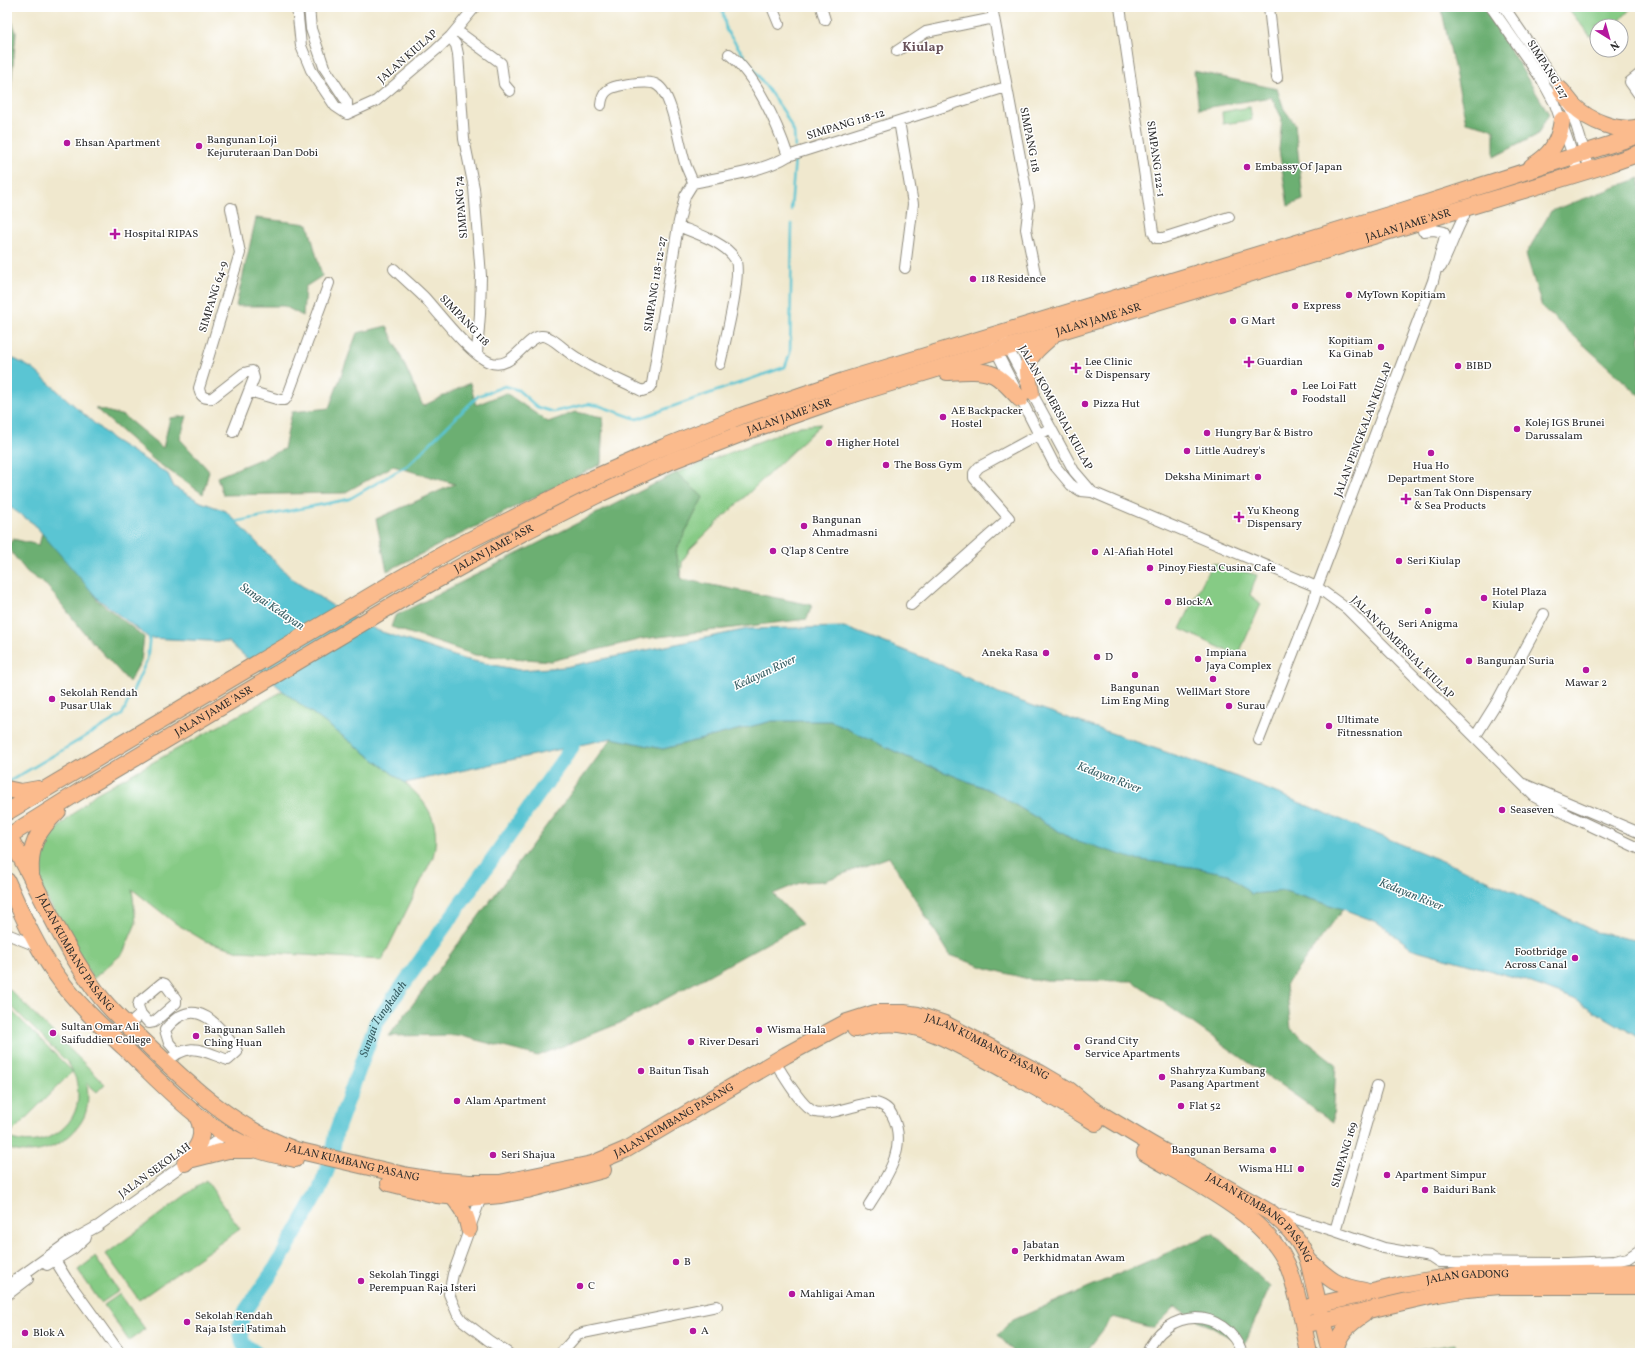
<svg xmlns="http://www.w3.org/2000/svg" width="1647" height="1360" viewBox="0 0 1647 1360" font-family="Vollkorn,serif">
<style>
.green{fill:#86cb85;stroke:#587b58;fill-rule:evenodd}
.forest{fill:#6caf72;stroke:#4c6d4e}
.water{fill:#5ac5d3;stroke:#42787f}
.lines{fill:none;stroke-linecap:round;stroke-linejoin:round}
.stream{stroke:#5ac5d3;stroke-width:2.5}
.river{stroke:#5ac5d3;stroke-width:15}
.minor-casing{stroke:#8e8a7c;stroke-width:12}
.primary-casing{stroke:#8e8a7c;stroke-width:18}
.minor{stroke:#fff;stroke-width:10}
.primary{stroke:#fbbb8d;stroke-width:16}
.poi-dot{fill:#b5179e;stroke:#fff;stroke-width:1.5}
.labels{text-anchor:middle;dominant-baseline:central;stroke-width:3;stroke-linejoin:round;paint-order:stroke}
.street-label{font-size:11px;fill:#2b2b2b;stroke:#fff}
.poi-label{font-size:11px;fill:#2b2b2b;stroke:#fff;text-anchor:start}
.water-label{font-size:12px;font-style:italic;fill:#3b6166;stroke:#fff}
.quarter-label{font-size:13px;font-weight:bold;fill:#69525a;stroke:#fff}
</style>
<rect width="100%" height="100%" fill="#fff"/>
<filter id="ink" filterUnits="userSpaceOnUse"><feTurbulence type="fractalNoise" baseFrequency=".025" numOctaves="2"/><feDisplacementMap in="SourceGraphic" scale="8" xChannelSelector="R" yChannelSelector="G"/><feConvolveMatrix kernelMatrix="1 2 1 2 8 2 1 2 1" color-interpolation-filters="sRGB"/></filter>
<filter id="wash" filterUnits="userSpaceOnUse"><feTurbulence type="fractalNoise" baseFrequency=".012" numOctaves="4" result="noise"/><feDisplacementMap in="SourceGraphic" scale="16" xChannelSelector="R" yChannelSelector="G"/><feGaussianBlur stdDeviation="0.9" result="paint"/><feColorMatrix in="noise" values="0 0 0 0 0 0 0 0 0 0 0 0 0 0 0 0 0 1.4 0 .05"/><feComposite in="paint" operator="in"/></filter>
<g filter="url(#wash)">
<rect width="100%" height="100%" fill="#f0e8ce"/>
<path class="green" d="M 1567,7 L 1632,7 L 1615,26 L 1597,26 L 1597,35 L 1590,36 Z
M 1250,107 L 1252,120 L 1223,124 L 1222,112 Z
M 821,424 L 690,549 L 682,562 L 681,579 L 676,551 L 703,497 L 676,473 L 800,426 Z
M 1212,563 L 1257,575 L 1250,595 L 1261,604 L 1238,656 L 1180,629 Z
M 283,691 L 405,783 C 430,805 441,824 433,857 L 382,960 L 240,951 L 205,941 L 175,923 L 132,889 L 136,923 L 123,953 L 93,979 L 42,890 L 36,853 L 62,824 L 95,794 Z
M 7,987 L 105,1084 L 97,1092 L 87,1083 C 88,1094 89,1106 84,1117 C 71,1144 35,1160 7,1148 L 7,1006 L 73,1072 L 69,1064 L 7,1002 ZM 72,1072 C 77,1078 77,1085 78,1093 C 80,1129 39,1152 7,1137 Z
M 206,1180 L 240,1229 L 139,1300 L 106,1254 Z
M 95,1257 L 119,1291 L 101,1303 L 78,1270 Z
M 120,1294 L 145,1329 L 129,1341 L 104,1305 Z
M 1455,1344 L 1456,1353 L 1402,1353 Z"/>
<path class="forest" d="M 7,7 L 16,32 L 7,131 Z
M 1441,7 L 1484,7 L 1549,114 L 1537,135 L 1494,157 L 1494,129 L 1466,122 Z
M 1194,71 L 1277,89 L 1284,109 L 1295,124 L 1303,200 L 1288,206 L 1279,150 L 1282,118 L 1271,97 L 1199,109 Z
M 1640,178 L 1640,396 L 1542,307 L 1526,254 L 1551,211 Z
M 256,218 L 308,224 L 322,276 L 305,287 L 303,316 L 284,306 L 236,306 Z
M 387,326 L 423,406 L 470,383 L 476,405 L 506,393 L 548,422 L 575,412 L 603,417 L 601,464 L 387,571 L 376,519 L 455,484 L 393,466 L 344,493 L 223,495 L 217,477 L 284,449 L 292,412 L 329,408 L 357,333 Z
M 95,408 L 124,416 L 163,448 L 170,418 L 187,416 L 180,439 L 209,471 L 203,494 L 155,461 Z
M 676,473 L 703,497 L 676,551 L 681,579 L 812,605 L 807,619 L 642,639 L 551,661 L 475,655 L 391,627 L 395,616 Z
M 43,530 L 82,571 L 97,600 L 144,637 L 141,661 L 129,682 L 86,635 L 47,586 L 27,572 L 7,547 L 13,539 L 39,545 Z
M 772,721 L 830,721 L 907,757 L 992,791 L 1072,839 L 1228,874 L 1251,894 L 1285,891 L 1343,909 L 1286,985 L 1291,1029 L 1336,1064 L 1333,1122 L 1133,981 L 1032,980 L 986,968 L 950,955 L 889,857 L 824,881 L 802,882 L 773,894 L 802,924 L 625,1021 L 538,1056 L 457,1035 L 389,1036 L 612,738 L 663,749 Z
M 1213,1233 L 1270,1287 L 1244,1345 L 1175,1307 L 1154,1328 L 1113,1317 L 1085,1353 L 1015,1353 L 998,1335 L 1011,1321 Z"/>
<path class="water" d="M 7,355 L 33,369 L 112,439 L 168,474 L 174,487 L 201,502 L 226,511 L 293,580 L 336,608 L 376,630 L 463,659 L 519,670 L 565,667 L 748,629 L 844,627 L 937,663 L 1005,696 L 1237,777 L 1479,876 L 1596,932 L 1640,941 L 1640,1038 L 1574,999 L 1521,979 L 1413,949 L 1377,922 L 1343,909 L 1285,891 L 1251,894 L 1228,874 L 1198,868 L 1134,859 L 1072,839 L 992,791 L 907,757 L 830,721 L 772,721 L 663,749 L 612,738 L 405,783 L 283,691 L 229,642 L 149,638 L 98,599 L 34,524 L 7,505 Z"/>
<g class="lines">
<path class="stream" d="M 722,7 L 726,30 L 784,112 L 794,132 L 795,147
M 791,210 L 795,157
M 234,522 L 349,499 L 408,465 L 478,396 L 505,386 L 518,390 L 537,407 L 553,412 L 588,404 L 600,406 L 637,419 L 785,367 L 790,353 L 792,224
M 10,781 L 122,715 L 147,660 L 150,635"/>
<path class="river" id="s1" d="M 256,1353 L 243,1344 L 239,1326 L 246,1310 L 276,1267 L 319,1191 L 330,1163 L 336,1132 L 376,1023 L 572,747 L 573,727"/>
</g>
</g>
<g filter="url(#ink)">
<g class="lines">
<defs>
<path id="minor" d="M 297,7 L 301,46 L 311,70 L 335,106 L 347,114
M 309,7 L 311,29 L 320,55 L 324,67 L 347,102 L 347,114
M 772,7 L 779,24
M 821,7 L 825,20
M 992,7 L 1029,205 L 1026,229 L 1036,278
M 1120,7 L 1153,232 L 1156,238 L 1163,238 L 1229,217
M 1269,7 L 1277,78
M 1491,7 L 1542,80 L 1555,104 L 1579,173
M 1504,7 L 1561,90 L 1573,115 L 1590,170
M 456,30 L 501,63 L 504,84 L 510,91
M 450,37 L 456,45 L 458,54 L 464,139 L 474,188 L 481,276 L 480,314 L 477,353
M 897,51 L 926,32 L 994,18
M 729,54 C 756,76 777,123 788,156
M 1640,74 L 1630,82 L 1640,96
M 601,105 C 602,94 607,88 618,86 C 626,84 650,80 657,85 C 673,94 679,147 686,166 C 688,171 691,177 693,183
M 347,114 L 376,101 L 436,50 L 450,37 L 475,7
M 899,121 L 913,204 L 905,268
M 693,183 C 721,177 765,171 788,156 L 1006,87
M 231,208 L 240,253 L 199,388 C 200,396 204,399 212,398 L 244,373 L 252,371 L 254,378 L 233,432
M 678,226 C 695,233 725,242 735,259 C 743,272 724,346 720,364
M 1441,267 C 1450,250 1455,232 1464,216
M 394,269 C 404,279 415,288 425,298 C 440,315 470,354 489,362 C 512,372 524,338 541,336 C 550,335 560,346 567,351 C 589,368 617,378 642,391 L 648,389 L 652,384 L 678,226 L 685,196 L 693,183
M 1005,343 L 1074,471 L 1092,492 L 1317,587 L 1347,609 L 1535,797 L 1570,816 L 1640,849
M 994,347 L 1055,466 L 1071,485 L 1081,491 L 1092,492
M 249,391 L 280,400 L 285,400 L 288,395 L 329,283
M 911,605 L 1009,518 L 974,478 L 974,473 L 979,467 L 1051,428
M 1475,737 L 1495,705 L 1544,614
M 1259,740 L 1314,600 L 1317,587 L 1433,281 L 1445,236 L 1444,232 L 1434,230 L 1423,231
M 1524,784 L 1640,833
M 7,934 L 39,947
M 128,1026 L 141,1014 L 149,1023 L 154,1022 L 176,1003 L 176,999 L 165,984 L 162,983 L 139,1002 L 138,1006 L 141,1014
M 166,1063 C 189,1040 202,1051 228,1060 L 237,1052 C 235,1046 229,1040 225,1035 C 206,1010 186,1003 165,1030 L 169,1043 L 177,1052
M 780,1070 C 787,1081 803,1108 815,1112 C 829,1116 855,1105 869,1103 C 879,1102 888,1107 892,1115 C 909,1147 886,1178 869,1205
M 483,1192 L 453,1274 L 449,1294 L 457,1313 L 462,1320 L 488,1340 L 508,1353
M 1275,1214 L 1293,1218 L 1335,1231 L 1384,1248 L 1430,1256 L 1439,1262 L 1566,1263 L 1614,1261 L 1628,1258 L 1640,1250
M 1335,1231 L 1377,1086
M 55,1260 L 66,1278 L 120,1353
M 47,1265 L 73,1249 L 86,1237
M 7,1286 L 67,1243 L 98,1226 L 226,1134
M 7,1295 L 28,1279
M 561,1353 L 576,1336 L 583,1333 L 717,1306
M 1147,1353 C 1166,1307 1224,1306 1242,1353"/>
<g id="primary">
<path d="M 1561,90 C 1565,95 1569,100 1573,105 C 1589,121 1618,133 1640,127"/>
<path d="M 1532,166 C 1551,155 1559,142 1562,120"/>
<path d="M 947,372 C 962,371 981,369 994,375 C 1005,381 1012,391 1020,399"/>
<path d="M 1031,392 C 1025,360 1026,359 1051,337"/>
<path d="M 7,789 L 21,792 L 38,789"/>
<path d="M 7,812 L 394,582 L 454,548 L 589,480 L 664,447 L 741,416 L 843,381 L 1405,210 L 1640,135"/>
<path id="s2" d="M 7,833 C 36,882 58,937 91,984 C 107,1008 128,1026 149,1046 C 193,1089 236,1129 296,1150 L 408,1176 L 434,1180 L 469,1183 L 500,1183 L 592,1164 L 625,1150 L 786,1055 L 847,1022 L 875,1013 L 904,1013 L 918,1015 L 945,1024 L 1040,1073 L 1069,1090 L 1091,1108 L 1149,1143 L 1271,1213 C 1288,1227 1300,1240 1308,1260 L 1330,1353"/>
<path id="s3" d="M 7,837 L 85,788 L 411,594 L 524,532 L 597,495 L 671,461 L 748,431 L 848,396 L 1606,165 L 1640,153"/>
<path d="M 31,875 C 29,846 37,831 58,811"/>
<path d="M 7,881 C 21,912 35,945 55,973 C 75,1002 101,1026 127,1050 C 166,1088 204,1130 256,1149 C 268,1154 282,1156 295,1159"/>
<path d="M 855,1029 C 870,1025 884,1022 900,1024 C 930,1028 958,1045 985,1059 C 1023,1080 1060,1101 1096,1123"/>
<path d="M 1145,1153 C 1192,1181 1264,1214 1287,1264 C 1298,1289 1303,1326 1309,1353"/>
<path d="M 193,1159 L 228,1150 L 252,1150"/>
<path d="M 185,1163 C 198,1147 207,1136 197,1116"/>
<path d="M 389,1183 L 437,1195 L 468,1198 L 501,1195 L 527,1190 L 603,1170"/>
<path d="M 453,1197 C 462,1208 467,1216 469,1229"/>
<path d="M 1308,1260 C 1330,1280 1336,1286 1365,1291"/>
<path id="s4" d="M 1309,1307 L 1402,1285 L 1458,1275 L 1640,1272"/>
<path d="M 1312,1323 L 1438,1294 L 1467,1289 L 1500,1286 L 1640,1286"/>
<path d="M 1335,1353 C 1337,1334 1349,1324 1364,1314"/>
</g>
</defs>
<use href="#minor" class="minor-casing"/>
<use href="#primary" class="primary-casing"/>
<use href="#minor" class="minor"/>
<use href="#primary" class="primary"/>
</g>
</g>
<g class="poi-dot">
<circle cx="67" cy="143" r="4"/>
<circle cx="199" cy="146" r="4"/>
<circle cx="1247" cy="167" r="4"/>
<path d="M113 228h4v4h4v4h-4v4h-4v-4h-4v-4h4z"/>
<circle cx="973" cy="279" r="4"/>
<circle cx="1349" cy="295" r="4"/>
<circle cx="1295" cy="306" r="4"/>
<circle cx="1233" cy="321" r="4"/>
<circle cx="1381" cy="347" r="4"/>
<path d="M1247 356h4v4h4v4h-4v4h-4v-4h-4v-4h4z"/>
<circle cx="1458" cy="366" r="4"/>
<path d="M1074 362h4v4h4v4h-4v4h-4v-4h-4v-4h4z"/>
<circle cx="1294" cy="392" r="4"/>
<circle cx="1085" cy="404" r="4"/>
<circle cx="943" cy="417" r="4"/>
<circle cx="1517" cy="429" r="4"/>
<circle cx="1207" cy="433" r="4"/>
<circle cx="829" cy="443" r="4"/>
<circle cx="1187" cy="451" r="4"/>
<circle cx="1431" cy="453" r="4"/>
<circle cx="886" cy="465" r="4"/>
<circle cx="1258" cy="477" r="4"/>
<path d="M1404 493h4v4h4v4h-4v4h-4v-4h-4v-4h4z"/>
<path d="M1237 511h4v4h4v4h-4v4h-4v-4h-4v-4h4z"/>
<circle cx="804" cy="526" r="4"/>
<circle cx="773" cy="551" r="4"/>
<circle cx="1095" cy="552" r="4"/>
<circle cx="1399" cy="561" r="4"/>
<circle cx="1150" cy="568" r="4"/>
<circle cx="1484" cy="598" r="4"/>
<circle cx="1168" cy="602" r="4"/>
<circle cx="1428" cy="611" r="4"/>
<circle cx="1046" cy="653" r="4"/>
<circle cx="1097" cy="657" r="4"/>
<circle cx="1198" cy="659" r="4"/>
<circle cx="1469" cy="661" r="4"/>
<circle cx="1586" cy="670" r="4"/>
<circle cx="1135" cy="675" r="4"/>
<circle cx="1213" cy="679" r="4"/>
<circle cx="52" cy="699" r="4"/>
<circle cx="1229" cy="706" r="4"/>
<circle cx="1329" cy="726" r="4"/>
<circle cx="1502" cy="810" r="4"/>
<circle cx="1575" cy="958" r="4"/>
<circle cx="759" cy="1030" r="4"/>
<circle cx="53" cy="1033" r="4"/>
<circle cx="196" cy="1036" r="4"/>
<circle cx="691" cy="1042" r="4"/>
<circle cx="1077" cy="1047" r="4"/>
<circle cx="641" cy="1071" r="4"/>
<circle cx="1162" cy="1077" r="4"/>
<circle cx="457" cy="1101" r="4"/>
<circle cx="1181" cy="1106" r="4"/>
<circle cx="1273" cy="1150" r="4"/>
<circle cx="493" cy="1155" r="4"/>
<circle cx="1301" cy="1169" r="4"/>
<circle cx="1387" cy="1175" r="4"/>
<circle cx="1425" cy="1190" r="4"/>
<circle cx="1015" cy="1251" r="4"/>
<circle cx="676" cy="1262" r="4"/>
<circle cx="361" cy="1281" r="4"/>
<circle cx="580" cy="1286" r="4"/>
<circle cx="792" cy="1294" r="4"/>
<circle cx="187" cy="1322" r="4"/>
<circle cx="693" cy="1331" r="4"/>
<circle cx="25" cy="1333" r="4"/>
</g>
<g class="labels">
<g class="street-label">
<text transform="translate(408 57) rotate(-41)">JALAN KIULAP</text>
<text transform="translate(1547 70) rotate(58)">SIMPANG 127</text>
<text transform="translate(846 125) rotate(-17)">SIMPANG 118-12</text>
<text transform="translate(1029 140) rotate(79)">SIMPANG 118</text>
<text transform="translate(1155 159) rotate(82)">SIMPANG 122-1</text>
<text transform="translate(462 207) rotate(-95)">SIMPANG 74</text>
<text stroke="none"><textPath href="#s3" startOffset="1538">JALAN JAME 'ASR</textPath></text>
<text transform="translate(656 284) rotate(-81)">SIMPANG 118-12-27</text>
<text transform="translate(214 297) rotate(-73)">SIMPANG 64-9</text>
<text stroke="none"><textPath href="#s3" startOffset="1214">JALAN JAME 'ASR</textPath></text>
<text transform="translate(464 321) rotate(46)">SIMPANG 118</text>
<text transform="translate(1055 408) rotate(61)">JALAN KOMERSIAL KIULAP</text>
<text stroke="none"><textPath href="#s3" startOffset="890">JALAN JAME 'ASR</textPath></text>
<text transform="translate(1364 430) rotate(-69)">JALAN PENGKALAN KIULAP</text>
<text stroke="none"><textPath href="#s3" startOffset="566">JALAN JAME 'ASR</textPath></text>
<text transform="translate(1402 648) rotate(45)">JALAN KOMERSIAL KIULAP</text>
<text stroke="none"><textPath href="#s3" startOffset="242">JALAN JAME 'ASR</textPath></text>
<text stroke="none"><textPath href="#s2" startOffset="138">JALAN KUMBANG PASANG</textPath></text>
<text stroke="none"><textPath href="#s2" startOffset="1182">JALAN KUMBANG PASANG</textPath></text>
<text stroke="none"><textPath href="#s2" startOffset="834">JALAN KUMBANG PASANG</textPath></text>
<text transform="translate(1345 1155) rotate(-74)">SIMPANG 169</text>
<text stroke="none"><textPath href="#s2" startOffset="498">JALAN KUMBANG PASANG</textPath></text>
<text transform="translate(155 1171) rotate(-36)">JALAN SEKOLAH</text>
<text stroke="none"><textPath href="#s2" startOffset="1506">JALAN KUMBANG PASANG</textPath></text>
<text stroke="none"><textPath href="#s4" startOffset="162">JALAN GADONG</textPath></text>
</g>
<g class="poi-label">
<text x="207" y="140">Bangunan Loji<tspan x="207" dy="13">Kejuruteraan Dan Dobi</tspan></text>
<text x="75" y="143">Ehsan Apartment</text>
<text x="1255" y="167">Embassy Of Japan</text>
<text x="124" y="234">Hospital RIPAS</text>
<text x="981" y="279">118 Residence</text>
<text x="1357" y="295">MyTown Kopitiam</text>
<text x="1303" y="306">Express</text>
<text x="1241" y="321">G Mart</text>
<text x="1373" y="341" text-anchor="end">Kopitiam<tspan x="1373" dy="13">Ka Ginab</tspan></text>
<text x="1085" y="362">Lee Clinic<tspan x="1085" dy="13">&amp; Dispensary</tspan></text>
<text x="1257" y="362">Guardian</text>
<text x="1466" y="366">BIBD</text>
<text x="1302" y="386">Lee Loi Fatt<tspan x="1302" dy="13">Foodstall</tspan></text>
<text x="1093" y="404">Pizza Hut</text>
<text x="951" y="411">AE Backpacker<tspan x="951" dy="13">Hostel</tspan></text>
<text x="1525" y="423">Kolej IGS Brunei<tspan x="1525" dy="13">Darussalam</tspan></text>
<text x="1215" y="433">Hungry Bar &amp; Bistro</text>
<text x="837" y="443">Higher Hotel</text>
<text x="1195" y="451">Little Audrey's</text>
<text x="894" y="465">The Boss Gym</text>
<text x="1431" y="466" text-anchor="middle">Hua Ho<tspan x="1431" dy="13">Department Store</tspan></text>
<text x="1250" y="477" text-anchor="end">Deksha Minimart</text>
<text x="1414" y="493">San Tak Onn Dispensary<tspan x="1414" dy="13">&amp; Sea Products</tspan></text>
<text x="1247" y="511">Yu Kheong<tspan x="1247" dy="13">Dispensary</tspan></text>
<text x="812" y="520">Bangunan<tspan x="812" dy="13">Ahmadmasni</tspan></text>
<text x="781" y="551">Q'lap 8 Centre</text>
<text x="1103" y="552">Al-Afiah Hotel</text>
<text x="1407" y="561">Seri Kiulap</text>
<text x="1158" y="568">Pinoy Fiesta Cusina Cafe</text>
<text x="1492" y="592">Hotel Plaza<tspan x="1492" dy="13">Kiulap</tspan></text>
<text x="1176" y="602">Block A</text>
<text x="1428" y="624" text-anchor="middle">Seri Anigma</text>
<text x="1038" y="653" text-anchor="end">Aneka Rasa</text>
<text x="1206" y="653">Impiana<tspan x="1206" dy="13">Jaya Complex</tspan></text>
<text x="1105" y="657">D</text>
<text x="1477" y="661">Bangunan Suria</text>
<text x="1586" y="683" text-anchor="middle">Mawar 2</text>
<text x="1135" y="688" text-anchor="middle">Bangunan<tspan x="1135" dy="13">Lim Eng Ming</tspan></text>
<text x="1213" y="692" text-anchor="middle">WellMart Store</text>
<text x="60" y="693">Sekolah Rendah<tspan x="60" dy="13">Pusar Ulak</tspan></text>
<text x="1237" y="706">Surau</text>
<text x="1337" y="720">Ultimate<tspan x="1337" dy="13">Fitnessnation</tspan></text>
<text x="1510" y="810">Seaseven</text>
<text x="1567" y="952" text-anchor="end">Footbridge<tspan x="1567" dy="13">Across Canal</tspan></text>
<text x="61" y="1027">Sultan Omar Ali<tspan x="61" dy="13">Saifuddien College</tspan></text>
<text x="204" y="1030">Bangunan Salleh<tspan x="204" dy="13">Ching Huan</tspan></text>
<text x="767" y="1030">Wisma Hala</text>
<text x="1085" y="1041">Grand City<tspan x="1085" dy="13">Service Apartments</tspan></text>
<text x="699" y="1042">River Desari</text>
<text x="649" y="1071">Baitun Tisah</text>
<text x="1170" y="1071">Shahryza Kumbang<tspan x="1170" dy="13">Pasang Apartment</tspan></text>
<text x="465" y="1101">Alam Apartment</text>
<text x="1189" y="1106">Flat 52</text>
<text x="1265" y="1150" text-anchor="end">Bangunan Bersama</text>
<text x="501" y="1155">Seri Shajua</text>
<text x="1293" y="1169" text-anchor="end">Wisma HLI</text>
<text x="1395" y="1175">Apartment Simpur</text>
<text x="1433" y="1190">Baiduri Bank</text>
<text x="1023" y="1245">Jabatan<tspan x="1023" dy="13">Perkhidmatan Awam</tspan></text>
<text x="684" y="1262">B</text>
<text x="369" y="1275">Sekolah Tinggi<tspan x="369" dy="13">Perempuan Raja Isteri</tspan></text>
<text x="588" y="1286">C</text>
<text x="800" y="1294">Mahligai Aman</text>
<text x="195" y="1316">Sekolah Rendah<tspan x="195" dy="13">Raja Isteri Fatimah</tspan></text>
<text x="701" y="1331">A</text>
<text x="33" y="1333">Blok A</text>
</g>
<g class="water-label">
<text transform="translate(272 607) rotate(34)">Sungai Kedayan</text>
<text transform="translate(765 673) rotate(-25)">Kedayan River</text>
<text transform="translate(1109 778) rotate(21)">Kedayan River</text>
<text transform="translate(1411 895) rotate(22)">Kedayan River</text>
<text stroke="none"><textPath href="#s1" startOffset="376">Sungai Tungkadeh</textPath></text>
</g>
<g class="quarter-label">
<text x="923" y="48">Kiulap</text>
</g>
</g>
<rect width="1647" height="1360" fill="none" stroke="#fff" stroke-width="24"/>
<g transform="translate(1609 38) rotate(143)"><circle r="19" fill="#ffffff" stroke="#aaaaaa"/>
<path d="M0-3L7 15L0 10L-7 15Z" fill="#b5179e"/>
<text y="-6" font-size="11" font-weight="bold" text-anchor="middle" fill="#2b2b2b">N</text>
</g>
</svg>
